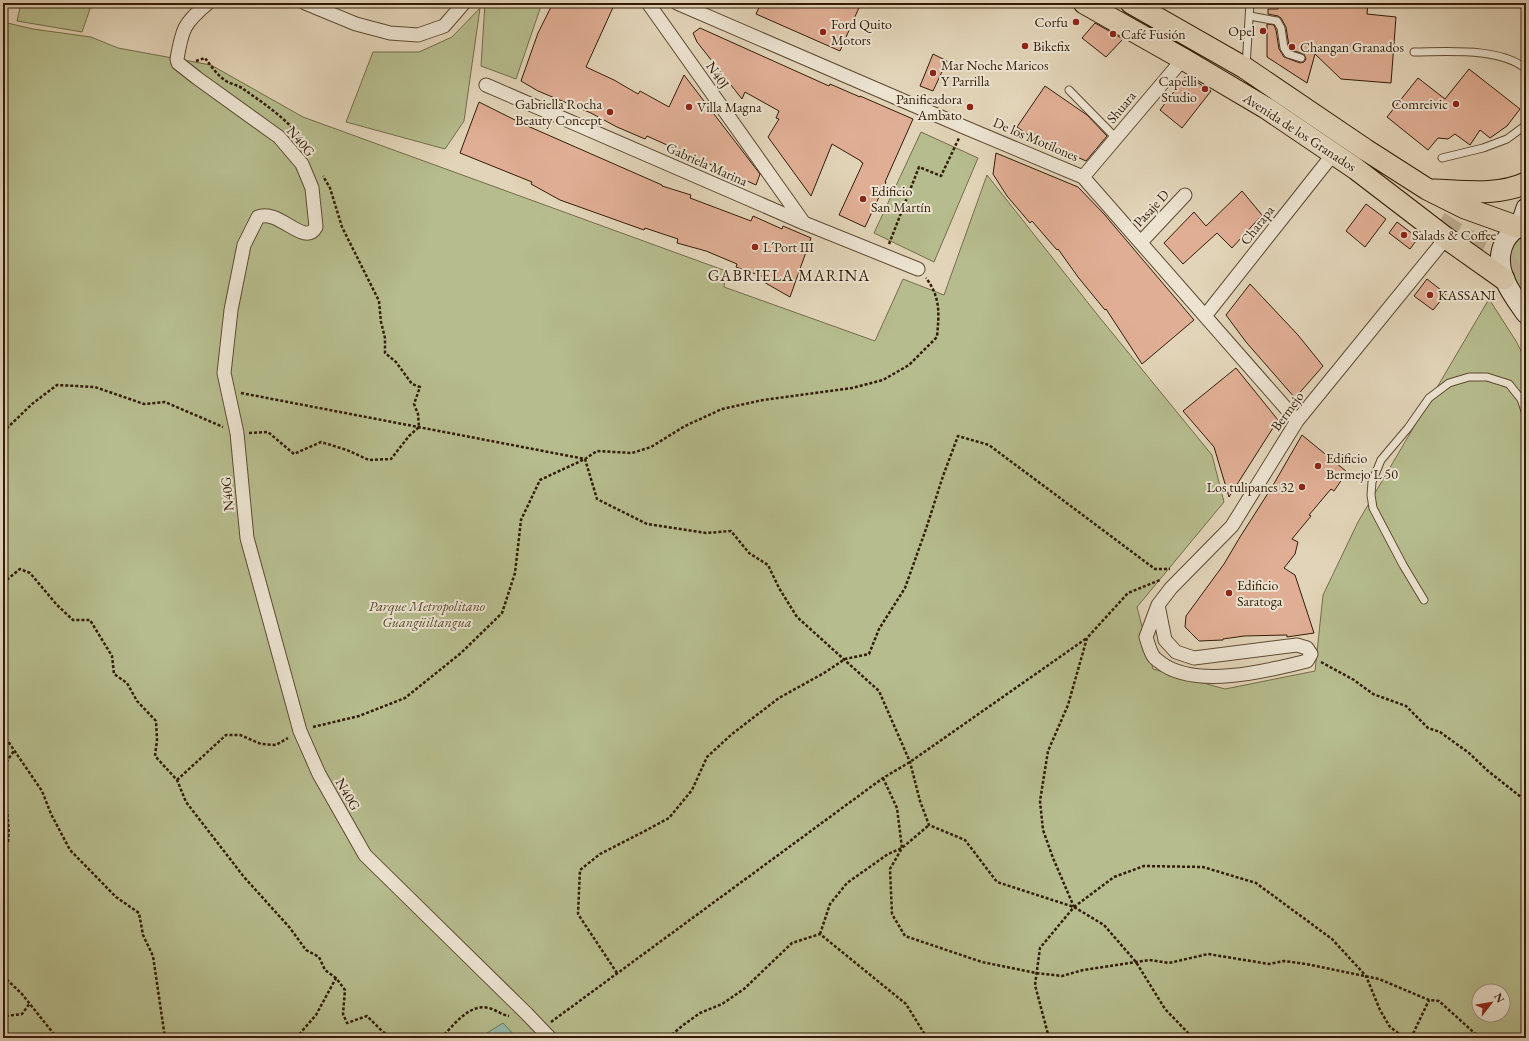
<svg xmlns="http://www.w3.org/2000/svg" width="1529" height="1041" viewBox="0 0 1529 1041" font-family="'EB Garamond',serif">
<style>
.green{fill:#b6bc8d;stroke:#746c4a;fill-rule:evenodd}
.water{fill:#96b9a9;stroke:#6e7a68}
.building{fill:#e0ae94;stroke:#331c06}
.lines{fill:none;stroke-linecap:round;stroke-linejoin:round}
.primary-tunnel{stroke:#bfaf94;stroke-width:21;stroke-dasharray:21 10;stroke-linecap:butt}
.highway-tunnel{stroke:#bfaf94;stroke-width:22;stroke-dasharray:22 11;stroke-linecap:butt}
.lane-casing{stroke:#5f4a32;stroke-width:9}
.street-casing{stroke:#5f4a32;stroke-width:15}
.secondary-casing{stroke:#331c06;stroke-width:21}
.primary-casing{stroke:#331c06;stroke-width:23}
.path{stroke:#331c06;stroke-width:2.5;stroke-dasharray:3 2;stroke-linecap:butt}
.lane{stroke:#ece3d1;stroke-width:7}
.street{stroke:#ece3d1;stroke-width:13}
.secondary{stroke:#ece3d1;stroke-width:19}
.primary{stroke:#e2d4b8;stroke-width:21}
.poi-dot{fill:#8f2418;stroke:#ece3d1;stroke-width:1.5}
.labels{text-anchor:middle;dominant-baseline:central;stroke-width:4;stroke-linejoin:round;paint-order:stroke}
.poi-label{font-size:14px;fill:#331c06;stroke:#ece3d1;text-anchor:start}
.street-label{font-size:14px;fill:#331c06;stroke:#ece3d1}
.park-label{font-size:14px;font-style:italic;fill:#5a4c2e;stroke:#ece3d1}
.quarter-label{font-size:16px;letter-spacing:1px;fill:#331c06;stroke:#ece3d1}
</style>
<rect width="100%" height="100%" fill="#e2d4b8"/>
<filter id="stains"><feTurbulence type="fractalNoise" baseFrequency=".005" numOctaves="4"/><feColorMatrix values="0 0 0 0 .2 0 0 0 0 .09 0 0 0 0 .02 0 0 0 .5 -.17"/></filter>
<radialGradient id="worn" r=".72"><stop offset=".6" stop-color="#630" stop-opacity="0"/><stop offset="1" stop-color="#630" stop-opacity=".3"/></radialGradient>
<path class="green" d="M 21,3 L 92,3 L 82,32 L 17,21 Z
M 485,3 L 542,3 L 516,79 L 481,66 Z
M 480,8 L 464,121 L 445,149 L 346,122 L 373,52 L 419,52 L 452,37 Z
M 3,22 L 33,29 L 91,37 L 118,48 L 211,65 L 303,117 L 726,271 L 724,287 L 875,341 L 903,279 L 944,295 L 987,175 L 1100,318 L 1212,455 L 1224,502 L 1137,607 L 1153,669 L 1225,689 L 1315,671 L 1323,595 L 1358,522 L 1489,299 L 1516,341 L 1526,361 L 1526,1038 L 3,1038 ZM 1479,991 L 1503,991 L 1503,1015 L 1479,1015 Z
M 921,132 L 978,158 L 934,262 L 874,233 Z
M 1526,233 L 1526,296 C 1516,282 1501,256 1515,240 C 1518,237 1523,235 1526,233 Z"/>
<path class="water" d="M 503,1023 L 517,1038 L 479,1038 Z"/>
<path class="building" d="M 553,3 L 615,3 L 586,67 L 614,80 L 638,94 L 640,91 L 669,107 L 684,75 L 760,174 L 756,185 L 647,136 L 645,139 L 617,127 L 591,113 L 538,91 L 521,81 L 538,33 Z
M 761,3 L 861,3 L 840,51 L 756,14 Z
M 1279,3 L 1368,3 L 1367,14 L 1396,17 L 1391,83 L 1341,79 L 1315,54 L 1307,83 L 1267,57 L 1267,24 L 1274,25 L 1276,30 L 1279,49 L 1284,57 L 1300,63 L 1304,62 L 1306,59 L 1304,54 L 1291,50 L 1289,46 L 1286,27 L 1281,18 L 1278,16 L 1268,14 L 1268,9 L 1278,9 Z
M 1095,23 L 1123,39 L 1106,57 L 1082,38 Z
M 700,28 L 829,86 L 830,84 L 860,97 L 860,96 L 913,119 L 885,182 L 886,182 L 865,227 L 839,215 L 863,163 L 861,162 L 861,161 L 832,144 L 811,196 L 768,137 L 779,119 L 776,118 L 779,111 L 745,92 L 742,99 L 697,42 L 693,33 Z
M 933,54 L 947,61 L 933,91 L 920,86 Z
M 1469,69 L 1520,109 L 1507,126 L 1490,138 L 1480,130 L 1470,145 L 1455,134 L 1448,139 L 1438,138 L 1428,150 L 1387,117 L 1418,78 L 1445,99 Z
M 1185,77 L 1189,77 L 1211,91 L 1182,128 L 1160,110 Z
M 1045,86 L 1087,115 L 1107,136 L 1086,161 L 1040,140 L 1038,142 L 1017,127 Z
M 479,102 L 523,124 L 662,185 L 662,186 L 691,195 L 690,198 L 751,221 L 753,216 L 782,229 L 783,226 L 811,238 L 790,297 L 762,281 L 764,277 L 736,267 L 737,264 L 706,251 L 677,243 L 678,239 L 645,228 L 644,230 L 560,200 L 531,184 L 532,182 L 460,153 Z
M 996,153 L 1078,187 L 1104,214 L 1194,320 L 1142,364 L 1106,309 L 1105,310 L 1078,277 L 1058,249 L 1057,250 L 1032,221 L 1030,223 L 1007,196 L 993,174 Z
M 1242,191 L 1262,215 L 1232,248 L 1217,233 L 1183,264 L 1164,243 L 1194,212 L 1206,226 Z
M 1366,204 L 1386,219 L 1365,247 L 1346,231 Z
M 1397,222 L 1418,238 L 1410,249 L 1389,233 Z
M 1427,279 L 1446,294 L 1433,310 L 1414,296 Z
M 1250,284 L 1298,335 L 1323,366 L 1295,398 L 1246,342 L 1226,315 Z
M 1236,368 L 1278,420 L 1229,497 L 1214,447 L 1183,411 Z
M 1302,435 L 1347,472 L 1334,491 L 1331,489 L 1309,515 L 1311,516 L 1292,539 L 1298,542 L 1295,554 L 1284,568 L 1295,575 L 1314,633 L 1287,637 L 1287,635 L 1244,636 L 1223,639 L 1223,640 L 1199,641 L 1185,627 L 1186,616 L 1224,564 L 1240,537 L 1272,487 Z"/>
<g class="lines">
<path class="primary-tunnel" d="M 1439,222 L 1476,245 L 1503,257 L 1526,269"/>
<path class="highway-tunnel" d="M 1503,257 L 1526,297"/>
<defs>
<path id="lane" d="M 1250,16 L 1277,21 L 1281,28 L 1284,48 L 1288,54 L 1301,58
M 1414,52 C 1446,52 1500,47 1526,69
M 1246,66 L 1250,3
M 1069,90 L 1116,138
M 1442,158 L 1483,148 L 1507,139 L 1526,125
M 1424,600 L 1403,565 L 1373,508 L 1371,495 L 1372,482 L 1381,460 L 1408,428 L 1429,398 L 1449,383 L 1469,377 L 1487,377 L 1509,384 L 1521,399 L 1526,414"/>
<path id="street" d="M 208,3 C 184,23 182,29 177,59 L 178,63 L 197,78 L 279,137 L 302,164 L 312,188 L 316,227 C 305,248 279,208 258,217 L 244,245 L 231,310 L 224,373 L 237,433 L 247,538 L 300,731 L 319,774 L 365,855 L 527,1014 L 550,1038
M 305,3 L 356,24 L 390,33 L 418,35 L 444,26 L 464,3
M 648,3 L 804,223
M 677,3 L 964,127 L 1083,177 L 1297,421
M 486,85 L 804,223 L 918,269
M 1083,177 L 1183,59
M 1141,242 L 1185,195
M 1205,316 L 1334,153
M 1158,605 L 1165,640 L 1176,652 L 1194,658 L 1297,645 L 1307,648 L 1311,654 L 1307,661 C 1267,671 1196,689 1161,663 C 1159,661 1155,659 1154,657 C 1150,652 1148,643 1146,637 L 1158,605 L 1171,588 L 1232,526 L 1297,421 L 1446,238"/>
<path id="secondary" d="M 1526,224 C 1516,227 1510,232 1505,241 C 1491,268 1511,293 1526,314
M 1520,226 L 1526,208"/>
<path id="primary" d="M 1084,3 L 1183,59 L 1266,108 L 1356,169 L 1446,238 L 1504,279
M 1131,3 L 1245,68 L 1366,150 L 1427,189 L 1465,208 L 1518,227
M 1434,190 C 1464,191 1498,196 1526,183"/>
</defs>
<use href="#lane" class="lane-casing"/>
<use href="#street" class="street-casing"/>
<use href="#secondary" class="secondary-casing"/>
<use href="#primary" class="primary-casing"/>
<path class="path" d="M 196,61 L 205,58 C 211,66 217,75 226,81 C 231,84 237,85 242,88 C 264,104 292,121 305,146
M 889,244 L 919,167 L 941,176 L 959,138
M 241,393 L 585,459 L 597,499 L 647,524 L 706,533 L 731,531 L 749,553 L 768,565 L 779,588 L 797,617 L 879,691 L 910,762 L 920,801 L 929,825 L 965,840 L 997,882 L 1074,907 L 1104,925 L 1136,962 L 1165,1009 L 1193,1038
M 3,432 L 32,404 L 57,385 L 95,387 L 144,404 L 165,402 L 223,427
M 249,433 L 268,432 L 294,454 L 321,442 L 347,450 L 369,460 L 391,459 L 409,436 L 419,427 L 418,414 L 414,404 L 420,387 L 412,384 L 396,362 L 385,353 L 385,338 L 381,322 L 379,301 L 342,227 L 330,188 L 323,176
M 3,583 L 20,569 L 30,573 L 57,605 L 73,620 L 90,620 L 112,656 L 114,674 L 127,683 L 137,701 L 156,721 L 157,740 L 155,756 L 177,780 L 186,802 L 244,877 L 290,928 L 306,950 L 319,957 L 325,970 L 336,978
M 1321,662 L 1354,680 L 1373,694 L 1406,706 L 1428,728 L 1440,732 L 1469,753 L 1488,771 L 1526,801
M 313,727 L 359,716 L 405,698 L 461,653 L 502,613 L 515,573 L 521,520 L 540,480 L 585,459 L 597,451 L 632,453 L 651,447 L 685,426 L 722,409 L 763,400 L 852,388 L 883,380 L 909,365 L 937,337 C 939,314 941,298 926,278
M 3,734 L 42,791 L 51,814 L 70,850 L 116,897 L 139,913 L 143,935 L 153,956 L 165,1038
M 883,778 L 897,808 L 902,848 L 890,869 L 892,914 L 905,936 L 982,962 L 1036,973 L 1062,976 L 1083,970 L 1149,960 L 1169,963 L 1208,954 L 1269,964 L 1284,961 L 1306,964 L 1379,979 L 1429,1000 L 1439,1001 L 1480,1038
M 177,780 L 226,735 L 240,735 L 261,744 L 276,745 L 288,738
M 3,842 L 8,842 C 11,817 1,792 5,767 C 6,762 11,755 14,751
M 1074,907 L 1114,877 L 1144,866 L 1203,867 L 1256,883 L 1332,939 L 1366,976 L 1380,1010 L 1390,1027 L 1405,1038
M 820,934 L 830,904 L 847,883 L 888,854 L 902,848 L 929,825
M 617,973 L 578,914 L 580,870 L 600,854 L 643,832 L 669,818 L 692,790 L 707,757 L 732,734 L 779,698 L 824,673 L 845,659 L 869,654 L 879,629 L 905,588 L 926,529 L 943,476 L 958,436 L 989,445 L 1155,569 L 1170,569
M 3,976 L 22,994 L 57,1038
M 3,1020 L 6,1016 L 22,1014 L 30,1003
M 551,1022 L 883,778 L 910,762 L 1087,638
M 296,1038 L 316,1015 L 336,978 L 345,990 L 343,1014 L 347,1023 L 367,1016 L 383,1032 L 395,1038
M 441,1038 C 454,1025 469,1003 489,1008 C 496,1010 502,1015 509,1016
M 668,1038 L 682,1026 L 700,1013 L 722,1004 L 744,989 L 792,943 L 820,934 L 906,1004 L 927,1038
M 1049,1038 L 1035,985 L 1040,948 L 1074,907 L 1053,858 L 1043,830 L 1040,801 L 1048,751 L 1068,705 L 1087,638 L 1128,593 L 1160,580
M 1411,1038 L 1429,1000"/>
<use href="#lane" class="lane"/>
<use href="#street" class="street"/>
<use href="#secondary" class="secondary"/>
<use href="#primary" class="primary"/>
</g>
<g class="poi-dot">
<circle cx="1076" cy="22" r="4"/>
<circle cx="1263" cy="31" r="4"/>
<circle cx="823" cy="32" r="4"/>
<circle cx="1113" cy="34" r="4"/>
<circle cx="1025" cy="46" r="4"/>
<circle cx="1292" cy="47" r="4"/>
<circle cx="933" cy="73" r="4"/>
<circle cx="1205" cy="89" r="4"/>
<circle cx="1456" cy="104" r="4"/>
<circle cx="689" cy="107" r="4"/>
<circle cx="970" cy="107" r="4"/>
<circle cx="610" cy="112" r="4"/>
<circle cx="863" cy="199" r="4"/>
<circle cx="1404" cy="235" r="4"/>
<circle cx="755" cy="247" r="4"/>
<circle cx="1430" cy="295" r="4"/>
<circle cx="1318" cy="466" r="4"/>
<circle cx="1302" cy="487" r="4"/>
<circle cx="1229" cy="593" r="4"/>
</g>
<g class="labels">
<g class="poi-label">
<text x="1068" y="22" text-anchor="end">Corfu</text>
<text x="831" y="24">Ford Quito<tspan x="831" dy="16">Motors</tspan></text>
<text x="1255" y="31" text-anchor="end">Opel</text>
<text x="1121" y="34">Café Fusión</text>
<text x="1033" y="46">Bikefix</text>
<text x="1300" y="47">Changan Granados</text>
<text x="941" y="65">Mar Noche Maricos<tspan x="941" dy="16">Y Parrilla</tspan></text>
<text x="1197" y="81" text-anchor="end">Capelli<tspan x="1197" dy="16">Studio</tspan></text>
<text x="962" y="99" text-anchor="end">Panificadora<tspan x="962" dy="16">Ambato</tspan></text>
<text x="602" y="104" text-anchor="end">Gabriella Rocha<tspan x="602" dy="16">Beauty Concept</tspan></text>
<text x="1448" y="104" text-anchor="end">Comreivic</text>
<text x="697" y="107">Villa Magna</text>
<text x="871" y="191">Edificio<tspan x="871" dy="16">San Martín</tspan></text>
<text x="1412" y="235">Salads &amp; Coffee</text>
<text x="763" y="247">L´Port III</text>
<text x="1438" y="295">KASSANI</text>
<text x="1326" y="458">Edificio<tspan x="1326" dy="16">Bermejo L 50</tspan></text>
<text x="1294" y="487" text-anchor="end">Los tulipanes 32</text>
<text x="1237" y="585">Edificio<tspan x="1237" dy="16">Saratoga</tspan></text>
</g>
<g class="street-label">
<text transform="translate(718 75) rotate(55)">N40J</text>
<text transform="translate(1121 107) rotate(-50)">Shuara</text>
<text transform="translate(1300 132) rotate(33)">Avenida de los Granados</text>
<text transform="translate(1036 139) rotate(23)">De los Motilones</text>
<text transform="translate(301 141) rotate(50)">N40G</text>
<text transform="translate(707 164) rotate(24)">Gabriela Marina</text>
<text transform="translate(1151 208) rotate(-47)">Pasaje D</text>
<text transform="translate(1257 225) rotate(-52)">Charapa</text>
<text transform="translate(1287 411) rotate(-54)">Bermejo</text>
<text transform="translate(227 494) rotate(-95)">N40G</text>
<text transform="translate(348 794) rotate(60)">N40G</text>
</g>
<g class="park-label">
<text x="427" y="606">Parque Metropolitano<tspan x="427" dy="16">Guangüiltangua</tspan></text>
</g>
<g class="quarter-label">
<text x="789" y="275">GABRIELA MARINA</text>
</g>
</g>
<rect width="1529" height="1041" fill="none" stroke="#e2d4b8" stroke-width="16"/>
<rect x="4" y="4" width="1521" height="1033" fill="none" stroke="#331c06" stroke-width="2"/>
<rect x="8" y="8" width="1513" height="1025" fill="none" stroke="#331c06"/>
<g transform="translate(1491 1003) rotate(59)"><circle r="19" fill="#ece3d1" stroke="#a29380"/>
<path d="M0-3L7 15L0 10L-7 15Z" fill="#8f2418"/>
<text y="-6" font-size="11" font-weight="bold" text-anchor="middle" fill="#331c06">N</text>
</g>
<rect width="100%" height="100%" filter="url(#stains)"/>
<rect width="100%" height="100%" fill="url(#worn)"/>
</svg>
